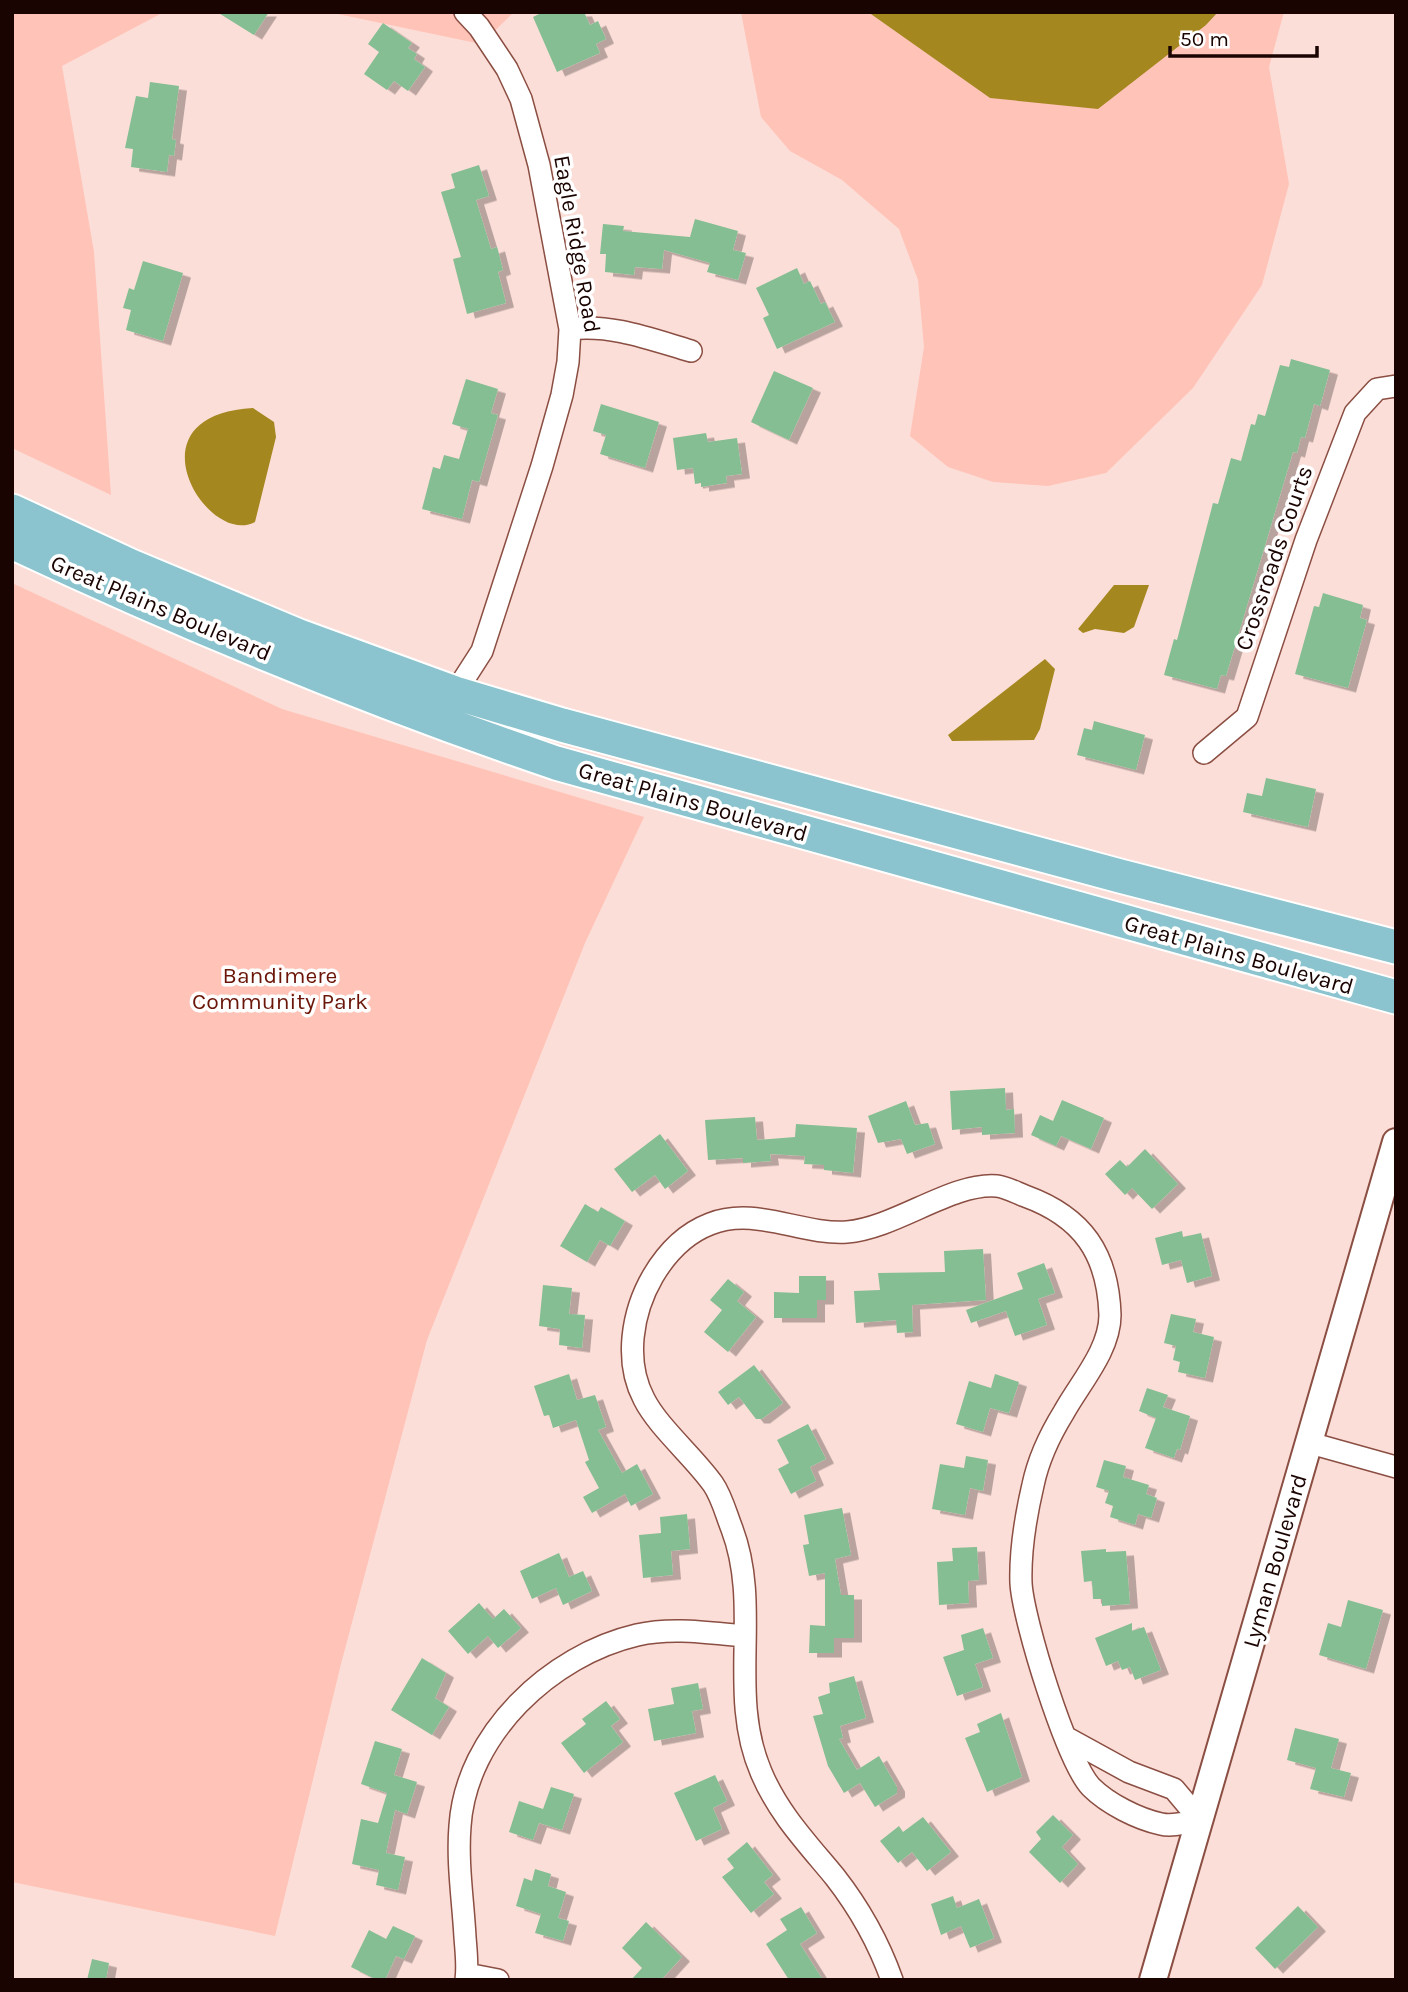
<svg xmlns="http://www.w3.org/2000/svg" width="1408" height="1992" viewBox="0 0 1408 1992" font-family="Karla,sans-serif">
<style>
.green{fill:#ffc3b7}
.water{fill:#a5871f}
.building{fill:#85be93;filter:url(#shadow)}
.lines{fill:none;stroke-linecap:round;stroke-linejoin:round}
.minor-casing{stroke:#8b4e42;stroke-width:24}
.tertiary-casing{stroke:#8b4e42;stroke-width:30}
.primary-casing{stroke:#fff;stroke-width:37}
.minor{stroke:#fff;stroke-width:21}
.tertiary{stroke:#fff;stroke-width:26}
.primary{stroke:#8bc4ce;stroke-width:33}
.labels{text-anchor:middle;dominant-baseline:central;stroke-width:7;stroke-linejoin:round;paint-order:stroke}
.street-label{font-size:23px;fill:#1a0402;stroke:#fff}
.park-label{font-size:23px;fill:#6b1609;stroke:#fff}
</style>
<defs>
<filter id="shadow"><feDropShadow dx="8" dy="4.5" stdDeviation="0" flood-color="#0004"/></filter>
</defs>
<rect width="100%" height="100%" fill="#fcded8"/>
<path class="green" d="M 12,12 L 164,12 L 62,66 L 94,252 L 111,495 L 12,448 Z
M 328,12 L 514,12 L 481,44 Z
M 741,12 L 868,12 L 990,98 L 1206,25 L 1218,12 L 1284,12 L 1269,67 L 1289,184 L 1262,285 L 1193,388 L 1106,473 L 1048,486 L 993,482 L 948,467 L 910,436 L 924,347 L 918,280 L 899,229 L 842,180 L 790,151 L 761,117 Z
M 12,583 L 282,709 L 644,817 L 585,943 L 427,1340 L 341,1664 L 275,1936 L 12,1882 Z"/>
<path class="water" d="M 868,12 L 1218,12 L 1206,25 L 1098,109 L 990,98 Z
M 253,408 L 274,422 L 276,437 L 255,522 C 208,548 125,415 253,408 Z
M 1114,585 L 1149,585 L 1134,627 L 1124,633 L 1095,629 L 1083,633 L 1078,629 Z
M 1045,659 L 1055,669 L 1040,729 L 1034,740 L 952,741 L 948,735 Z"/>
<path class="building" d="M 217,12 L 269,12 L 254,35 Z
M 543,12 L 584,12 L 590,25 L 598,21 L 606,39 L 596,44 L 600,53 L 557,72 L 533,17 Z
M 383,23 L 412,43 L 408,48 L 417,54 L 414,59 L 425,67 L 408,91 L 394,81 L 387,90 L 364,74 L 379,52 L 368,44 Z
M 150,82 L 179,86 L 172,139 L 176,140 L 174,156 L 169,155 L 167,172 L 131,167 L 133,149 L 125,148 L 136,96 L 148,98 Z
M 479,165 L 489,196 L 476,200 L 491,249 L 497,247 L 503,270 L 498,272 L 506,303 L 467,314 L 453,259 L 461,257 L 441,192 L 455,188 L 451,174 Z
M 695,219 L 738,231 L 733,250 L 746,253 L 738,280 L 707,272 L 710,263 L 664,250 L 662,269 L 635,267 L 634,275 L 605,272 L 606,254 L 600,254 L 603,224 L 624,226 L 623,231 L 690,237 Z
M 143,261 L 183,273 L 163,341 L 126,330 L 131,310 L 123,308 L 129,288 L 134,290 Z
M 797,268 L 804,284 L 810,281 L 821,304 L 825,302 L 835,322 L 777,349 L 763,318 L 769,315 L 756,288 Z
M 1291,359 L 1330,370 L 1320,406 L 1314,404 L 1305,438 L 1301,437 L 1297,453 L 1293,452 L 1226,676 L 1221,675 L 1217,689 L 1164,675 L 1174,639 L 1177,640 L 1213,503 L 1218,504 L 1231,458 L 1241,461 L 1251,424 L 1255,425 L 1258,414 L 1265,416 L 1280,365 L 1289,367 Z
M 774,371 L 813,388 L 789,440 L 751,422 Z
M 466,379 L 498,389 L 491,413 L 498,415 L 479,482 L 472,480 L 462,519 L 422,509 L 433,467 L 440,469 L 444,455 L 459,459 L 468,429 L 452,424 Z
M 601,404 L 659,422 L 645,468 L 600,454 L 606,435 L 593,431 Z
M 706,433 L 708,442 L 737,438 L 742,474 L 726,476 L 727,483 L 701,487 L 701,483 L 695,484 L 693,468 L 677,470 L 673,438 Z
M 1323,593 L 1363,605 L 1360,618 L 1367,620 L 1348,688 L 1295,674 L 1314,606 L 1319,607 Z
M 1094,721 L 1145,735 L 1136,770 L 1077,755 L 1084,728 L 1092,730 Z
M 1266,778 L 1316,789 L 1308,827 L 1243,812 L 1247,793 L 1262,796 Z
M 1005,1088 L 1006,1110 L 1014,1109 L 1015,1133 L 982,1135 L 982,1127 L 952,1130 L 950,1091 Z
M 1062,1100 L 1104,1118 L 1091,1149 L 1061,1136 L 1056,1146 L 1031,1135 L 1040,1115 L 1053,1121 Z
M 906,1101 L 915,1125 L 928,1123 L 935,1144 L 907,1154 L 901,1139 L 878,1143 L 868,1116 Z
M 755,1117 L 757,1140 L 795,1137 L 796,1124 L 857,1128 L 853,1173 L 824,1170 L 824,1165 L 804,1164 L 805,1156 L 770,1154 L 771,1161 L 743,1163 L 743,1158 L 708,1160 L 705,1120 Z
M 660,1134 L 688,1171 L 665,1189 L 655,1175 L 632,1192 L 614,1169 Z
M 1145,1149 L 1178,1184 L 1152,1209 L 1132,1188 L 1125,1195 L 1105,1174 L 1120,1160 L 1127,1167 Z
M 585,1204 L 598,1212 L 601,1207 L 625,1221 L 610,1246 L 600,1240 L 587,1262 L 560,1246 Z
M 1182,1231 L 1183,1237 L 1201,1233 L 1212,1276 L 1187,1283 L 1181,1260 L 1162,1265 L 1155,1238 Z
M 983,1249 L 986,1300 L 912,1305 L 913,1332 L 897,1333 L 896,1320 L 856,1323 L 854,1291 L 880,1290 L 878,1273 L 945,1272 L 944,1251 Z
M 1044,1263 L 1055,1293 L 1038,1299 L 1047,1325 L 1015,1336 L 1006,1311 L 971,1323 L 966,1310 L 1023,1289 L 1017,1273 Z
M 799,1276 L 826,1276 L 826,1300 L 817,1300 L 817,1318 L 774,1318 L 774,1292 L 799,1293 Z
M 728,1279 L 744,1292 L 737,1301 L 756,1317 L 728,1352 L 704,1332 L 722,1310 L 710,1300 Z
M 543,1285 L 572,1288 L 569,1314 L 585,1315 L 582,1348 L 559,1345 L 560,1329 L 539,1326 Z
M 1171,1314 L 1196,1319 L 1193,1332 L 1214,1337 L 1205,1378 L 1178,1372 L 1180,1362 L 1173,1360 L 1176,1346 L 1164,1343 Z
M 754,1365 L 783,1403 L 762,1419 L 756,1419 L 739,1397 L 728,1405 L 718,1392 Z
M 569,1374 L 577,1400 L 595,1395 L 606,1427 L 598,1430 L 622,1473 L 637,1464 L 653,1494 L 631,1506 L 625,1494 L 592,1513 L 583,1497 L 599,1488 L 585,1462 L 589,1460 L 576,1420 L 553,1428 L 549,1415 L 544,1416 L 534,1386 Z
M 995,1374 L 1019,1382 L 1009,1413 L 990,1408 L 983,1432 L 956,1424 L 969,1381 L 991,1388 Z
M 1147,1388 L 1168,1395 L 1163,1407 L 1190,1416 L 1180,1450 L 1177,1449 L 1174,1458 L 1145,1448 L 1156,1418 L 1139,1411 Z
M 808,1424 L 826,1459 L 810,1467 L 816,1481 L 791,1494 L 778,1469 L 789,1463 L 777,1440 Z
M 966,1456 L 988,1460 L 983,1491 L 970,1488 L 965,1515 L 932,1509 L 940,1464 L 964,1468 Z
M 1104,1460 L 1126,1466 L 1123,1477 L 1149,1485 L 1146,1494 L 1157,1498 L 1151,1518 L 1138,1514 L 1135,1525 L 1110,1517 L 1113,1506 L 1105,1503 L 1109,1491 L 1096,1487 Z
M 842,1508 L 851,1555 L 835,1559 L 841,1595 L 854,1595 L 854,1638 L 834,1638 L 834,1653 L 809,1653 L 810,1625 L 825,1626 L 825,1573 L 809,1576 L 803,1545 L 809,1544 L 804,1515 Z
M 687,1514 L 690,1549 L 671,1551 L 673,1575 L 643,1578 L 639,1535 L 661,1533 L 660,1517 Z
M 977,1547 L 979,1580 L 968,1581 L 969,1603 L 939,1605 L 937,1562 L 953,1561 L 952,1548 Z
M 1106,1549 L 1106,1552 L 1126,1551 L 1130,1604 L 1102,1606 L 1102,1599 L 1093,1599 L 1092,1581 L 1084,1582 L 1081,1551 Z
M 559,1553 L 569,1577 L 583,1571 L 592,1591 L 563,1605 L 556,1588 L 532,1599 L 520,1571 Z
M 1348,1600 L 1383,1610 L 1366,1669 L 1319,1655 L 1328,1623 L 1341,1627 Z
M 479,1603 L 493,1619 L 504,1609 L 521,1628 L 498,1648 L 488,1636 L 468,1654 L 448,1631 Z
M 1132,1623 L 1132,1631 L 1144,1627 L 1161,1670 L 1135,1680 L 1130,1667 L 1122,1670 L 1118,1661 L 1106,1666 L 1095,1638 Z
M 983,1628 L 993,1658 L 975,1664 L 983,1687 L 957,1696 L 943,1657 L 964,1650 L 961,1635 Z
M 422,1658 L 446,1673 L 435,1698 L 449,1707 L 432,1735 L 391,1710 Z
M 854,1676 L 866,1718 L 840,1726 L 843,1738 L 839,1739 L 857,1770 L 879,1756 L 897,1787 L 897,1793 L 875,1807 L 860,1783 L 844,1793 L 828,1766 L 813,1716 L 823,1714 L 818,1697 L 830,1693 L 829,1683 Z
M 698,1683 L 703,1709 L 692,1711 L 696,1733 L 654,1741 L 648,1709 L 674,1704 L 671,1688 Z
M 606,1701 L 620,1719 L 611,1726 L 623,1742 L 584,1773 L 561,1743 L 586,1724 L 582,1719 Z
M 1001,1713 L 1022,1777 L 987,1792 L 965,1738 L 980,1732 L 977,1724 Z
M 1295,1728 L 1339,1739 L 1331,1768 L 1351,1773 L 1344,1797 L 1310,1789 L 1316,1768 L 1287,1760 Z
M 375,1741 L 402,1749 L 394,1775 L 417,1782 L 407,1814 L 395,1810 L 386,1853 L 405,1857 L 398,1890 L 376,1885 L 379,1870 L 352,1864 L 361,1819 L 378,1823 L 387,1793 L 361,1784 Z
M 715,1775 L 727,1801 L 713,1808 L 722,1829 L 696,1841 L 674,1793 Z
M 551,1787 L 574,1794 L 562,1830 L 539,1823 L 533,1840 L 509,1832 L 519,1801 L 543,1809 Z
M 1053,1815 L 1073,1835 L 1062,1847 L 1078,1864 L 1060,1883 L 1029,1852 L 1041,1839 L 1036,1832 Z
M 923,1817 L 951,1852 L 927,1871 L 912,1852 L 898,1863 L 880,1841 L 899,1826 L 903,1832 Z
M 747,1842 L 773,1875 L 764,1882 L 774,1894 L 751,1913 L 722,1877 L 734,1868 L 727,1859 Z
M 535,1869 L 551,1874 L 548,1886 L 566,1892 L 558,1918 L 569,1921 L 563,1941 L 535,1933 L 541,1914 L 516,1906 L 524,1878 L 532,1881 Z
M 953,1896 L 957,1908 L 979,1899 L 994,1938 L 970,1948 L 961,1926 L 941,1935 L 931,1904 Z
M 1298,1906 L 1318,1927 L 1275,1969 L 1255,1948 Z
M 801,1907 L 817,1933 L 800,1944 L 823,1980 L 789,1980 L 766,1944 L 787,1930 L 780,1919 Z
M 646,1922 L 682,1957 L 661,1980 L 631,1980 L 642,1968 L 622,1948 Z
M 393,1926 L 415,1936 L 404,1959 L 396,1956 L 385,1980 L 377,1980 L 351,1967 L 369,1930 L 386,1939 Z
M 92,1959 L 109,1963 L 106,1980 L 87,1980 Z"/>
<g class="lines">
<defs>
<path id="minor" d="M 570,329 C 612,324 650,339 691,351
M 455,693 L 482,651 L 542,466 L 562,395 L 568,362 L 570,329 L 539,165 L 521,99 L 507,69 L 479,27 L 465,12
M 1204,753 L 1247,717 L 1306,540 L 1355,413 L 1377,389 L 1396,386
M 1310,1443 L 1396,1467
M 1067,1738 L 1129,1772 L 1174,1789 L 1200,1820
M 467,1974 L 498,1980
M 466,1980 C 468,1966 466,1951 465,1937 C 463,1900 457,1863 460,1826 C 466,1734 551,1655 637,1635 C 672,1627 709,1633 744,1636
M 892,1980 C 878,1941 860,1909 835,1877 C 807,1843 778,1813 761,1772 C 727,1693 762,1608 732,1529 C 726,1514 722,1497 713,1484 C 694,1457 658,1427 644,1399 C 624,1361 632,1312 653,1276 C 666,1254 684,1234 710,1224 C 755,1206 801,1235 847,1232 C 896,1228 952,1182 997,1186 C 1006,1187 1017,1193 1025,1196 C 1083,1217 1108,1254 1110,1315 C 1110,1350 1080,1383 1064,1412 C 1051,1433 1038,1461 1033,1485 C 1026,1515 1020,1551 1021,1583 C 1023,1620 1067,1762 1091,1787 C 1108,1804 1138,1819 1161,1824 C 1173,1827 1188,1822 1200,1820"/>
<path id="tertiary" d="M 1153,1980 L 1396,1142"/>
<path id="primary" d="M 12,511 L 131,566 L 299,636 L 455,693 L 562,725 L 1120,876 L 1396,947
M 12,542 C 189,625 371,700 556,763 L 1396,997"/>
</defs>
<use href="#minor" class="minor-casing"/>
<use href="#tertiary" class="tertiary-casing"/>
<use href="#primary" class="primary-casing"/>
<use href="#minor" class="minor"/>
<use href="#tertiary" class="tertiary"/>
<use href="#primary" class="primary"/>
</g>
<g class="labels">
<g class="street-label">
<text transform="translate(577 244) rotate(80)">Eagle Ridge Road</text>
<text transform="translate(1274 558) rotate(-71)">Crossroads Courts</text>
<text transform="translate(161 608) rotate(23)">Great Plains Boulevard</text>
<text transform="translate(693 802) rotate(16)">Great Plains Boulevard</text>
<text transform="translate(1239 955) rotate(16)">Great Plains Boulevard</text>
<text transform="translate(1275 1561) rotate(-74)">Lyman Boulevard</text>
</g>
<g class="park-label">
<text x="280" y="975">Bandimere<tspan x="280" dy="26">Community Park</tspan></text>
</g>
</g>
<rect width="1408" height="1992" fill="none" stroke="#1a0402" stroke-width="28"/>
<path d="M1170 46v10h147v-10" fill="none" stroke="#1a0402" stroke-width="3.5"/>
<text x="1180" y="46" font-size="21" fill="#1a0402" stroke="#ffffff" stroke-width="5" paint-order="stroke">50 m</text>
</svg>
